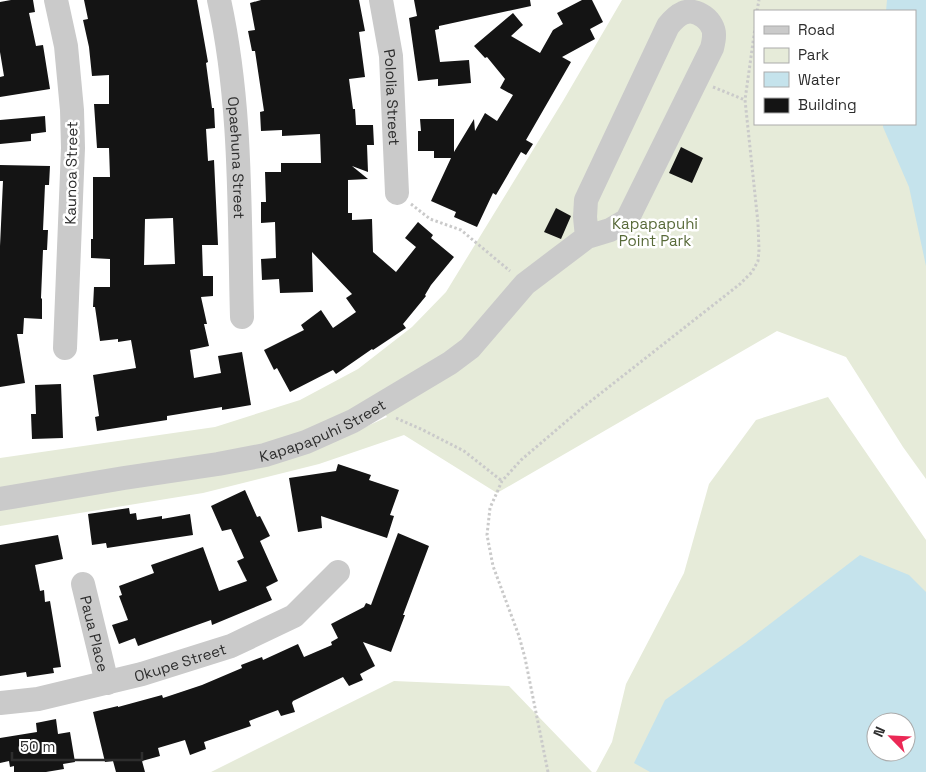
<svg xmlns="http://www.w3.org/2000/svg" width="926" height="772" viewBox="0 0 926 772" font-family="'Space Grotesk',sans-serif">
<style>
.green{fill:#e6ebd9}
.water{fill:#c5e3ec;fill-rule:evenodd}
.building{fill:#141414;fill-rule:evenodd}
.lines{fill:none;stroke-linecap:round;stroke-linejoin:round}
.path{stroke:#cacaca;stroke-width:3;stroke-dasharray:2.5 2.5;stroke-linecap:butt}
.minor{stroke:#cacaca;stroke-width:24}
.labels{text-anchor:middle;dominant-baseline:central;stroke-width:5;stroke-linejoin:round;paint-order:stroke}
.street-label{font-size:15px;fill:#2d2d2d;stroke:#fff}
.park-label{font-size:15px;fill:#586a39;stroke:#fff}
</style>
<rect width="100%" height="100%" fill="#fff"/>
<path class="green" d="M 622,0 L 925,0 L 915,11 L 755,11 L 755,124 L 915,124 L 926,120 L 926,479 L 903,447 L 846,357 L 777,331 L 497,493 L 404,435 L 319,464 L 203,493 L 0,526 L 0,508 L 339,439 L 387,417 L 376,398 L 301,435 L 251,448 L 0,491 L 0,458 L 215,427 L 300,400 L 358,369 L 412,327 L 446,292 L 563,101 Z
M 828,397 L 926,540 L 926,612 L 673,772 L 596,772 L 612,742 L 626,684 L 684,573 L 709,484 L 756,420 Z
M 394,681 L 509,686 L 592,772 L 211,772 Z"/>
<path class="water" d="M 887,0 L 926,0 L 926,266 L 909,187 L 883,127 L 883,124 L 915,124 L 915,11 L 886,11 Z
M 860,555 L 909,575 L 926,592 L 926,772 L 650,772 L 634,763 L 665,700 L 745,643 ZM 876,722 L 906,722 L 906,752 L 876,752 Z"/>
<path class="building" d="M 11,0 L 33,0 L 35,12 L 29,13 L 36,46 L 43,45 L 50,89 L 0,97 L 0,77 L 4,76 L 0,52 L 0,2 Z
M 84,0 L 197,0 L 208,62 L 206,63 L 212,108 L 214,108 L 215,128 L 206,129 L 208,161 L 214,160 L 218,245 L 202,245 L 203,276 L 213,276 L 213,296 L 201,297 L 207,324 L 204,324 L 209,346 L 190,350 L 194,378 L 221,373 L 218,356 L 242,352 L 251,405 L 222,410 L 222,407 L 167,416 L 167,420 L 97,431 L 95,417 L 99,416 L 93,375 L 136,368 L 131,340 L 118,342 L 118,339 L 100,341 L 95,307 L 93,307 L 94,287 L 110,287 L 110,259 L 91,258 L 91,239 L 93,239 L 93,177 L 110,177 L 109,148 L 97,148 L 94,104 L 109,104 L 109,75 L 92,76 L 89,47 L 83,20 L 88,19 ZM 173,218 L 175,264 L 144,265 L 145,219 Z
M 261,0 L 359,0 L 365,31 L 359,32 L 365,77 L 349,79 L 353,109 L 355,109 L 356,125 L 373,125 L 374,145 L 367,145 L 368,172 L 352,166 L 368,179 L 348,180 L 348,213 L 352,213 L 352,220 L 372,219 L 373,252 L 396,272 L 416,247 L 405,238 L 418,222 L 433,235 L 431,238 L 454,257 L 431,285 L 425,295 L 426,296 L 403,324 L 406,328 L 373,350 L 372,349 L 336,374 L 333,370 L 290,392 L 277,368 L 274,370 L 264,350 L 304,330 L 301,325 L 321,310 L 333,328 L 356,312 L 346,298 L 352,294 L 312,252 L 313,292 L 280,293 L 279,279 L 262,280 L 261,259 L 276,258 L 275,222 L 261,223 L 261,202 L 266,202 L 265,172 L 281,172 L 281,163 L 321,163 L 320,134 L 282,136 L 282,130 L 261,131 L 260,112 L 264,111 L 255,51 L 252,51 L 248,31 L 255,30 L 250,3 Z
M 414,0 L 530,0 L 531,6 L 439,26 L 439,29 L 435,30 L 440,62 L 469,60 L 471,83 L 438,86 L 438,79 L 418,81 L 409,18 L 417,16 Z
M 582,0 L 592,0 L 603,22 L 590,29 L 595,39 L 562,57 L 571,62 L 526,140 L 533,144 L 526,155 L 521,152 L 496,195 L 493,193 L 477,227 L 454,217 L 456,212 L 431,201 L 451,158 L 434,158 L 434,151 L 418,151 L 418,131 L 421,131 L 420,119 L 454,119 L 454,152 L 474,119 L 475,131 L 485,113 L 497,121 L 513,95 L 500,88 L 505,79 L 487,57 L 485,58 L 474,46 L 513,13 L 523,25 L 511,36 L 540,53 L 553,30 L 563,24 L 557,13 Z
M 45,116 L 46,132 L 31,134 L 31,141 L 0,144 L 0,120 Z
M 681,147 L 703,158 L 692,183 L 669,173 Z
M 0,165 L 50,166 L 49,185 L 45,185 L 43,230 L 48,230 L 47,250 L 43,250 L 41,298 L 42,299 L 42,319 L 24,318 L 23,334 L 17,334 L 25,383 L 0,387 L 0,246 L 3,181 L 0,181 Z
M 556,208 L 571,216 L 561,239 L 544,232 Z
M 61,384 L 63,438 L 32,439 L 31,414 L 36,414 L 35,385 Z
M 338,464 L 371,475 L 369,480 L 399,490 L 390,515 L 394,516 L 387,538 L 321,516 L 322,528 L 298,532 L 289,478 L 336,471 Z
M 245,490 L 257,517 L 260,516 L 270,536 L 260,541 L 278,581 L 266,587 L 272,600 L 212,625 L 211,620 L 138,646 L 135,638 L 119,644 L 112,625 L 128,620 L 119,596 L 122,595 L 119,586 L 154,573 L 151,565 L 203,547 L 219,591 L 247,581 L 237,561 L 244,558 L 231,529 L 222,531 L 211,506 Z
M 129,508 L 130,514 L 136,513 L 137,520 L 162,516 L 162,519 L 190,514 L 193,535 L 107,548 L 106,543 L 92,545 L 88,514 Z
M 398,533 L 429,546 L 403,615 L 405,615 L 391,652 L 363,642 L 375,666 L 360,674 L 363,680 L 349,686 L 343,677 L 293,701 L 292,703 L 295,712 L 281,716 L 278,710 L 249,721 L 251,726 L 204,742 L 206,749 L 190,755 L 185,740 L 158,748 L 160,756 L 142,761 L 145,772 L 116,772 L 113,761 L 105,762 L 93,712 L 118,706 L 118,707 L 162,695 L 163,698 L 202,685 L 242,668 L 241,665 L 262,657 L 263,660 L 298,644 L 304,657 L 332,645 L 331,642 L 338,638 L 331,624 L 364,607 L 366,603 L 371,605 Z
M 58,535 L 63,559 L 35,565 L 40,591 L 44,590 L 45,602 L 50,601 L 61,667 L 53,668 L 54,673 L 27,677 L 26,672 L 0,676 L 0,545 Z
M 56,719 L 58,734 L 70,732 L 75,762 L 63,764 L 64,769 L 46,772 L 14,772 L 14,766 L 10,767 L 9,761 L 0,763 L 0,738 L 37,732 L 36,723 Z"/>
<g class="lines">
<path class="path" d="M 757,11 L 759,0
M 713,87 L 745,100
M 411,204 L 430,219 L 461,230 L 510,271
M 396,418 L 423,430 L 464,451 L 502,481
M 548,772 L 525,658 L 519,636 L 493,566 L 487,535 L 490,508 L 502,481 L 521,460 L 582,408 L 740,284 L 752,272 L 758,261 L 759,250 L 758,223 L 745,100 L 755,28"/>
<g class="minor">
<path d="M 56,0 L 66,46 L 72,110 L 73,148 L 65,348"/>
<path id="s1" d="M 219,0 C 242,104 239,211 242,317"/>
<path id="s2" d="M 381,0 L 391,56 L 397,193"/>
<path id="s3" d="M 0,499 L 124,478 L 218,464 L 265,455 L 306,442 L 353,421 L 450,363 L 470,348 L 525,284 L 587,237 L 610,230 L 627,220 L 712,48 C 713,44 714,40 714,36 C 715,21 696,7 683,13 C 676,16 672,21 668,26 L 586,200 L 585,217 L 587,237"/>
<path id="s4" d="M 83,584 L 107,683"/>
<path id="s5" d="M 0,703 L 38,699 L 142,674 L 231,646 L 294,616 L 338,572"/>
</g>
</g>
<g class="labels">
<g class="street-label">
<text stroke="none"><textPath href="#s2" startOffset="98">Pololia Street</textPath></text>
<text stroke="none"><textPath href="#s1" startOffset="159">Opaehuna Street</textPath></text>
<text transform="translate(71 173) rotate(-89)">Kaunoa Street</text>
<text stroke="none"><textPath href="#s3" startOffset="331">Kapapapuhi Street</textPath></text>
<text stroke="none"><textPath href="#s4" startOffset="51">Paua Place</textPath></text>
<text stroke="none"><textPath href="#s5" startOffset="185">Okupe Street</textPath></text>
</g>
<g class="park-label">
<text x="655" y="223">Kapapapuhi<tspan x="655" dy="17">Point Park</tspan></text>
</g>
</g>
<rect x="754" y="10" width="162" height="115" fill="#ffffff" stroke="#ababab"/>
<rect x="764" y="26" width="25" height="8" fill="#cacaca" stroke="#ababab"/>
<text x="798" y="35" font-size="15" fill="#2d2d2d">Road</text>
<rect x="764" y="48" width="25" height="15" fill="#e6ebd9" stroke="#ababab"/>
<text x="798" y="60" font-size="15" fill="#2d2d2d">Park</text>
<rect x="764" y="72" width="25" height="15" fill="#c5e3ec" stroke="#ababab"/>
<text x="798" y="85" font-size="15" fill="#2d2d2d">Water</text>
<rect x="764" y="98" width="25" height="15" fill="#141414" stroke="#ababab"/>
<text x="798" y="110" font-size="15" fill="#2d2d2d">Building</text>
<g transform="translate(891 737) rotate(294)"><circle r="24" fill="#ffffff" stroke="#ababab"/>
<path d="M0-4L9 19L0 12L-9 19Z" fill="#eb2855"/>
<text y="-8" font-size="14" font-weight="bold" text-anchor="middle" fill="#2d2d2d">N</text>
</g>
<path d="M12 752v8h130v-8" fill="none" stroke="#2d2d2d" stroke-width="2.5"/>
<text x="20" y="752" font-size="15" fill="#2d2d2d" stroke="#ffffff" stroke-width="4" paint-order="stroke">50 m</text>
</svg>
